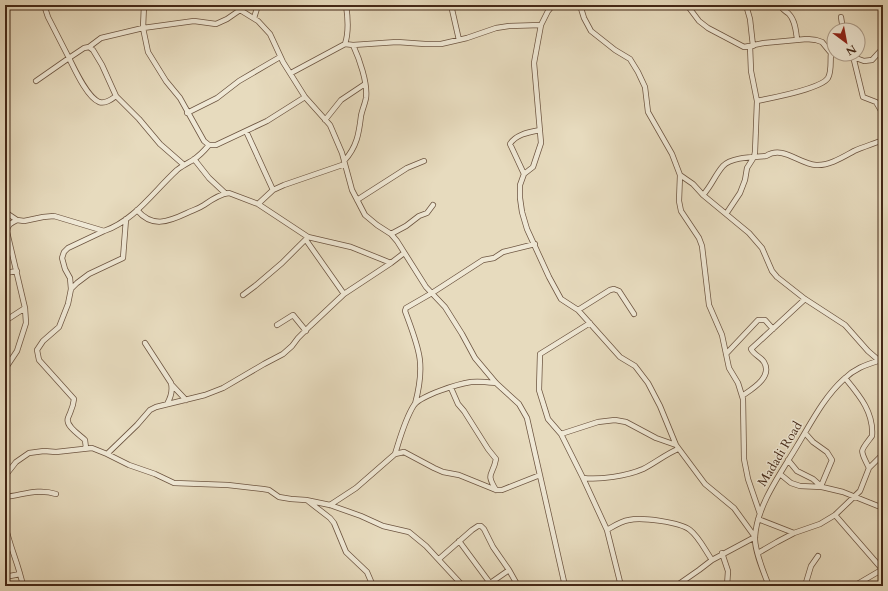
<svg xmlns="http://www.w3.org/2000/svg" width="888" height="591" viewBox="0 0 888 591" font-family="Cardo,serif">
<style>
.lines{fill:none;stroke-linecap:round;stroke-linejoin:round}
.minor-casing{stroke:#6d5541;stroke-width:6}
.minor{stroke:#efe8d5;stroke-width:4.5}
.labels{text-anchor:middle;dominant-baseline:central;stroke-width:3;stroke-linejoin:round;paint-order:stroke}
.street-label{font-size:13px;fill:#442817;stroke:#efe8d5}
</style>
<rect width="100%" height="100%" fill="#e7dbbe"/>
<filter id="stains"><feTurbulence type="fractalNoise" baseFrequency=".005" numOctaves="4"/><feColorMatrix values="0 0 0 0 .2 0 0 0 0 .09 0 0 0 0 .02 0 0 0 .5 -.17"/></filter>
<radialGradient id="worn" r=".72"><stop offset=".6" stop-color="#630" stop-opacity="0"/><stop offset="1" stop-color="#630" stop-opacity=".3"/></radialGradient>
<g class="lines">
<defs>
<path id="minor" d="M 44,5 L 48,17 L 69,58 L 84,48 L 89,47 L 93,50 L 102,65 L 116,96 L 139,119 L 160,144 L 184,165
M 144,5 L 143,28 L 148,52 L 166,81 L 180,98 L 204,141 L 209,145 L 216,145 L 267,121 L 305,97
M 232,5 L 258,21 L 270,34 L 283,62 L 305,97 L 330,125 L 342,153 L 352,190 L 365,215 L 377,225 L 391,234 L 397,241 L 426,287 L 445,307 L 462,334 L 475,358 L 496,383 L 519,404 L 527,418 L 565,586
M 451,5 L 459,40
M 553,5 L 548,11 L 541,25 L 534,63 L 541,143 L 533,167 L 524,174 L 520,185 L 520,198 L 522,212 L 527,229 L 549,277 L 561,299 L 578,310 L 620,357 L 635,366 L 648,383 L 660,406 L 676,445 L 705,484 L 734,508 L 755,537 L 712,560 L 699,570 L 676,586
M 580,5 L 584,18 L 591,31 L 615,50 L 630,59 L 638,72 L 645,87 L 648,112 L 672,154 L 680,175 L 679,201 L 681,211 L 699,238 L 702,246 L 709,305 L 722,335 L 729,368 L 738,383 L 743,399 L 744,459 L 748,479 L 760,514
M 687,5 L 699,21 L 708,28 L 744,47 L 764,43 L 807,39 L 816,40 L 822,42 L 831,53 L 834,53
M 746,5 L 750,19 L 753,46
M 780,5 C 782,10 786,11 789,14 C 795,20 796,31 797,39
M 841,17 L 843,30
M 254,18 L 258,5
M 353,45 L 397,42 L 425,44 L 441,44 L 467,38 L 496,28 L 509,26 L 541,25
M 89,47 L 101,38 L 143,28 L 194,21 L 216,24 L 227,19 L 240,10
M 845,54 L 864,61 L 872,60 L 883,48
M 853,56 L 863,97 L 876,102 L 883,114
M 291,73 L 345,44 C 349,32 348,18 346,5
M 36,81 L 69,58 C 75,70 87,97 99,102 C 106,104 112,99 116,96
M 757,101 C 771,98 821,89 828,78 C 832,71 830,60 831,53
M 187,113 L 217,98 L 239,81 L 280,57
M 325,120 L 341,100 L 365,84
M 246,131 L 273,190
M 194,159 L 209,178 L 225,193
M 344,161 C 357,147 359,133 361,116 C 362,110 365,104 366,98 C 368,83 359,58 353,45 L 345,44
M 524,174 L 510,144 C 516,134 530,132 540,130
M 680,175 L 693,184 L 703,195 L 749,233 L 762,248 L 772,271 L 777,277 L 805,299 L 845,325 L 868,351 L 883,364
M 703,195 C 712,185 715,175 723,166 C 731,157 754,157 766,156 C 783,145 799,164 816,165 C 829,166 843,157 854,151 C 863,147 873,144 883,140
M 357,200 L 407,168 L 424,161
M 258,204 L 273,190 L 284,185 L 345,164
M 137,210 C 152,228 168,222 187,213 C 193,210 198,209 204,205 C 211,200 220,194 229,193 L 258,204 L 308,237 L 351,247 L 391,263
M 5,212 L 17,220 L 24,221 L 43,217 L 54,216 L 104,231 C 134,221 154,191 177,170 C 182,166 188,163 193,160 C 199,156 204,151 209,145
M 726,214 L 740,193 L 745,180 L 747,168 L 754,157 L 755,152 L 757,101 L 751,71 L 750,46
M 391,234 L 406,226 L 419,216 L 427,213 L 433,205
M 306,240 L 344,294
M 5,273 L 17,271
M 71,289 L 77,283 L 89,274 L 123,258 L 126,219
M 243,295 L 255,286 L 282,263 L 308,237
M 578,310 L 610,290 L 614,289 L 619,291 L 634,314
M 5,321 L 25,308
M 590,323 L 540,354 L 539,390 L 548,419 L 561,434 L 583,478 C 600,480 627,476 643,469 C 655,463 666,454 678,449
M 277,325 L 293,315 L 306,331
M 145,343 L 171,383 C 173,391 171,397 167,404
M 726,354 L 758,320 L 765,320 L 773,329
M 5,369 L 17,351 L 26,323 L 25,308 L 7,232 C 7,225 11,223 17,220
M 845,378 C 859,395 874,412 872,436 C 859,453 860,449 869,468
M 172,385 L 186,400
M 451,388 L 458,404 L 464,411 L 488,449 L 496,459 C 493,476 485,472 496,490
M 742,396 C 752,389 773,377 764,362 C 761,357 754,355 751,349 L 805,299
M 415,404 C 426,363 419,349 405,311 L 406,308 L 432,293 L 483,260 L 494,258 L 503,252 L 535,244
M 805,433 L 813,442 L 827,452 L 832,460 L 821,486
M 561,434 L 598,422 L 615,420 L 626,422 L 656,438 L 676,445
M 86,448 L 85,440 C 80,435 65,426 68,418 C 71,410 73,408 74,399 L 39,360 L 37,350 L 43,341 L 59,327 L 68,304 L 71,289 L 70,278 L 65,269 L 62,258 L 64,252 L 68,248 L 104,231
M 107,454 L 137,425 L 150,410 L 156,407 L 205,395 L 223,388 L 264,364 L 283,354 L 292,346 L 298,338 L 310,326 L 344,294 L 391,263 L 404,253
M 395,454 C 400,438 405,419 414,405 C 422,395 458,384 471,382 C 479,381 487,382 496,383
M 788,460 L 797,471 L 813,479 L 822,487
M 780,474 L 791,483 L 800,486 L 822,487 L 843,492 L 883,508
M 5,476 L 16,462 L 29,453 L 44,451 L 56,452 L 92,448 L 107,454 L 129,465 L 155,474 L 174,483 L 228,485 L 263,489 L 269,490 L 279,497 L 291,499 L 306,500 L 330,505 L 361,516 L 383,526 L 409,532 L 426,546 L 463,586
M 583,478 L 607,530 L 621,586
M 5,497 C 23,495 38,488 56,494
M 308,501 L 330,518 L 334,523 L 346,552 L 367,572 L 373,586
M 330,505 L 356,488 L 395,454 L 404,452 L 434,468 L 443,472 L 459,475 L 496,490 L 502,490 L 540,475
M 835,515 L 882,569
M 758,519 L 794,533
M 5,524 C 9,545 19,565 23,586
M 607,530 C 614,526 621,521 629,520 C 641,517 680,522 690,530 C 699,537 705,550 712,560
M 459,541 L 490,583
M 722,553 L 728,571 L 727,586
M 758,553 L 777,542 L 794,533 L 820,524 L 835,515 L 860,491 L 869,468 L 883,454
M 439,559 L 472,530 L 478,526 L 481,526 L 484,529 L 493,547 L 509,570
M 5,577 L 20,574
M 486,586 L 509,570 L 518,586
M 769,586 C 764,573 754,550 755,537 C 757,505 781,473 797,446 C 811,423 824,397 844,379 C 854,369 865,365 878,361
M 805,586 L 811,566 L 818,556
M 854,586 L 883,569"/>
</defs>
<use href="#minor" class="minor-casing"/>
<use href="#minor" class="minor"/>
</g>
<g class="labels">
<g class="street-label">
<text transform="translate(780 454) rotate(-59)">Madadi Road</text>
</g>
</g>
<rect width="888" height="591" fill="none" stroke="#e7dbbe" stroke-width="20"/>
<rect x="6" y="6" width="876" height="579" fill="none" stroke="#442817" stroke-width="2"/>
<rect x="10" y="10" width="868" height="571" fill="none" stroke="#442817"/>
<g transform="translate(846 42) rotate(148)"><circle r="19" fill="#efe8d5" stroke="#ab9b89"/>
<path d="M0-3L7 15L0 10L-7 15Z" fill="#8f2418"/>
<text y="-6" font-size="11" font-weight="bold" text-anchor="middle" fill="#442817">N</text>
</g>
<rect width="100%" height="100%" filter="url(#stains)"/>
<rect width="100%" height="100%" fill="url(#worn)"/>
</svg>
